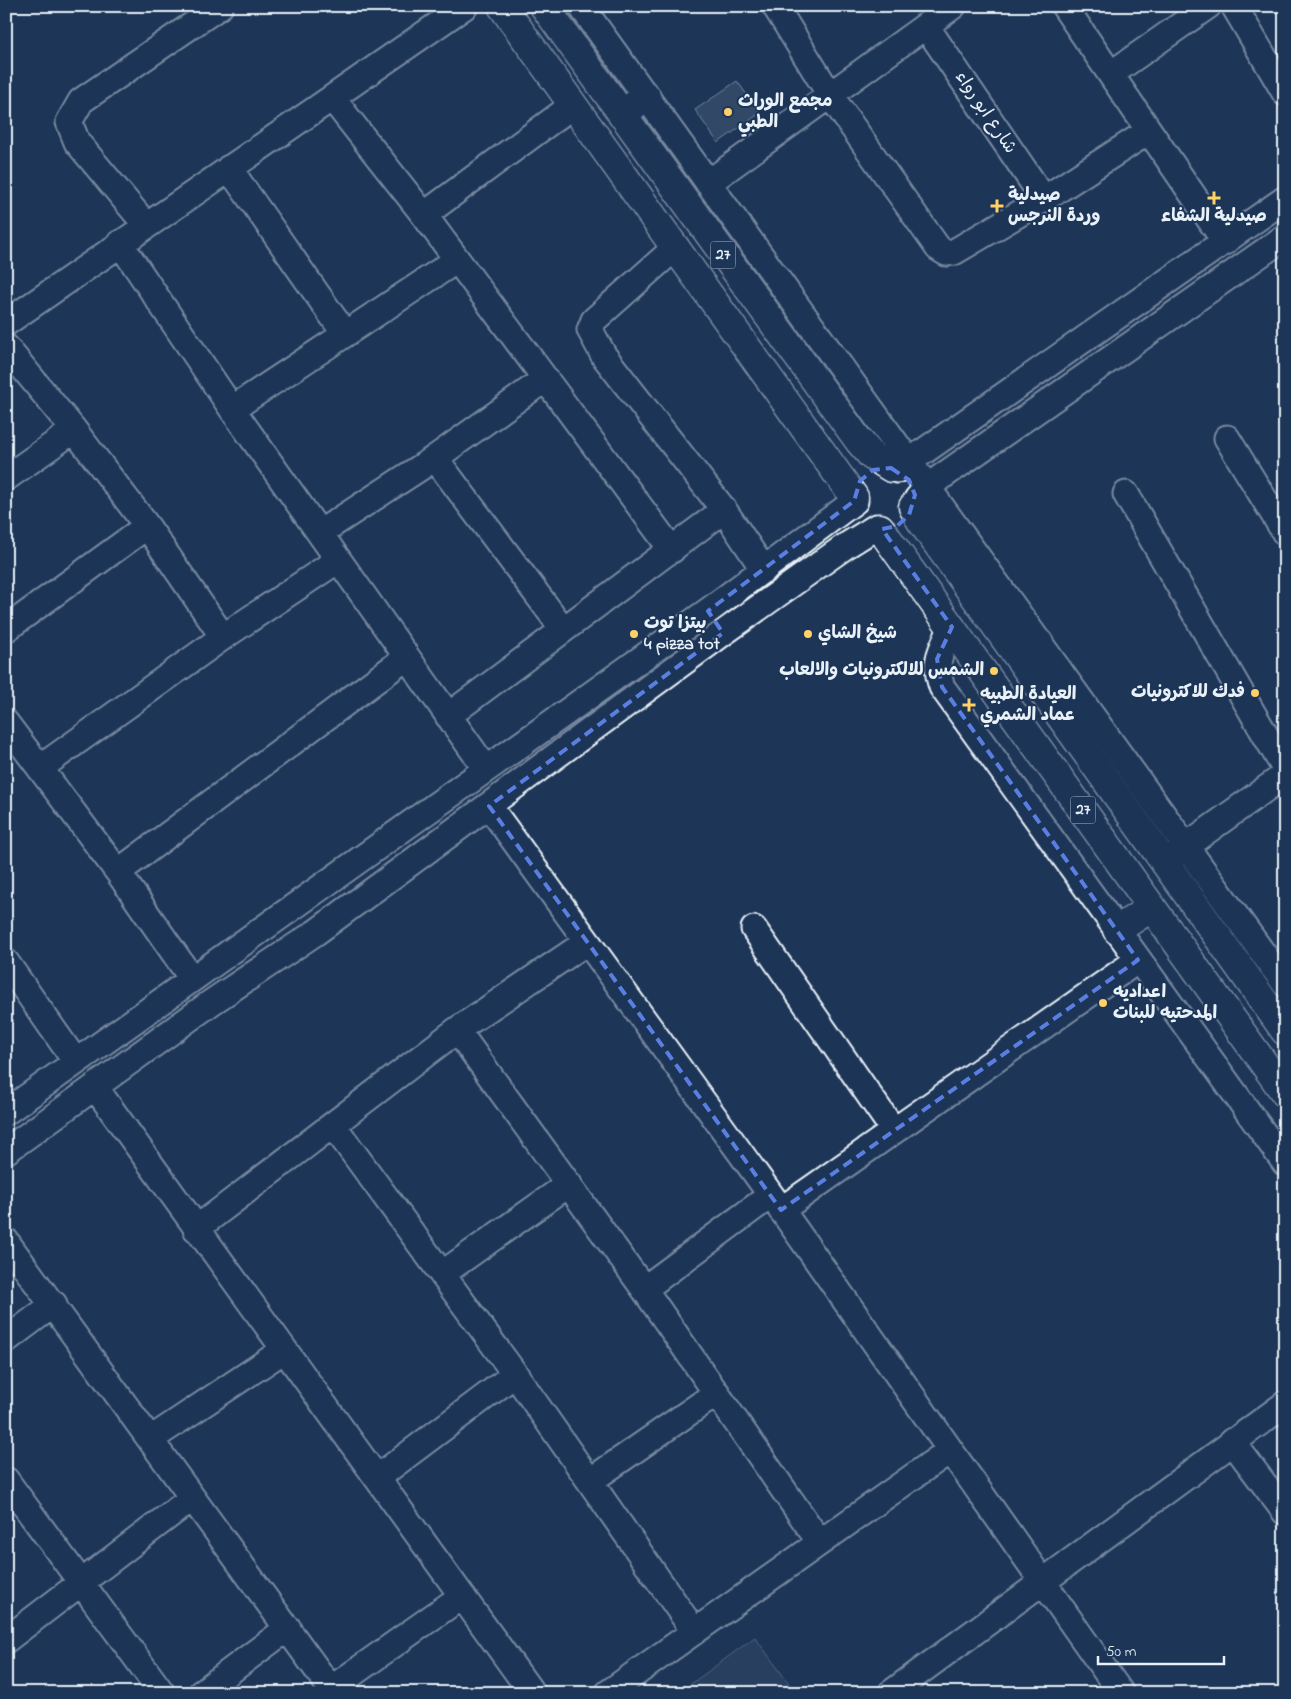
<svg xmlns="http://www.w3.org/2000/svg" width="1291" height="1699" viewBox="0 0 1291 1699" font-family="'Indie Flower','Playpen Sans Arabic',sans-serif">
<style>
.green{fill:#374d6c;stroke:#909fb2}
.building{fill:#495e7a;stroke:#e8f1f8}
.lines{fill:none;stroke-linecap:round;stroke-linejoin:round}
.minor-casing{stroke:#e8f1f8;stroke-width:29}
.major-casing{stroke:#e8f1f8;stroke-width:31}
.minor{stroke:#1d3557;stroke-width:25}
.major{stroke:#1d3557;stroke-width:28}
.marked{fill:none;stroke:#5a7fe2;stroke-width:4;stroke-dasharray:10 6;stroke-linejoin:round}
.poi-dot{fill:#ffd166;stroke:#1d3557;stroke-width:2}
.labels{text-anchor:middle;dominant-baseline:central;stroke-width:4;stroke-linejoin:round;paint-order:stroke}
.shield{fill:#1d3557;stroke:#abb9c8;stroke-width:1}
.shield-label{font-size:16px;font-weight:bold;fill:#e8f1f8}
.poi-label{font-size:18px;font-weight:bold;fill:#e8f1f8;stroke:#1d3557;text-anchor:start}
.street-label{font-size:18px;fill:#e8f1f8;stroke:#1d3557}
</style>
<rect width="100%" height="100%" fill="#1d3557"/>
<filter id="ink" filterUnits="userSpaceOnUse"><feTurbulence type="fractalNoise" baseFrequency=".02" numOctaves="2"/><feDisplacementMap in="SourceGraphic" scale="10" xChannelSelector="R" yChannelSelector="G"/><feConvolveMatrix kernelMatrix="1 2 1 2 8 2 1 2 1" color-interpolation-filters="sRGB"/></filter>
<g filter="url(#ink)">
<path class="green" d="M 755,1637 L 790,1685 L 779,1693 L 687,1693 L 684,1689 Z"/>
<path class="building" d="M 737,81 L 760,113 L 718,143 L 695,110 Z"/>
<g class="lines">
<defs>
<path id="minor" d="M 581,6 L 1285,984
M 775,6 L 830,95 L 938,248 L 946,253 L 954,252 L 1044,199 L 1149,131
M 1064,6 L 1225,242
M 1234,6 L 1285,93
M 926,26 L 1044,199
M 1111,74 L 1208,6
M 332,98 L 424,215 L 672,550
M 229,168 L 345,334
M 708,183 L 953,6
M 424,215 L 573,105
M 146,225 L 77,142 L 69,122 L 81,101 L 220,6
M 120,243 L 232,409 L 486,769
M 676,247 L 594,320 L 590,330 L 604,356 L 724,510 L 764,570
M 6,323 L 465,6
M 6,347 L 74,430 L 147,526 L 223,637
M 232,409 L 457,260
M 1227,438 L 1285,533
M 435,458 L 563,629
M 897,470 L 1285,199
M 6,478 L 74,430
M 1126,494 L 1285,769
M 917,499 L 927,487 L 1285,237
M 321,532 L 435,458 L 545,379
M 952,627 C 941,651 933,661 942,687 L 1285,1163
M 6,629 L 147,526
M 448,716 L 724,510
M 6,723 L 118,872 L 192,979
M 40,768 L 223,637 L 338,560
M 489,806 L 771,1195 L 1121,1693
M 1172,856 L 1285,775
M 118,872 L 407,657
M 754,929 L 894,1131
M 6,962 L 76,1062
M 457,1030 L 644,1289 L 819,1541
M 95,1087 L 532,1693
M 6,1112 L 708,611 L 855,501
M 333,1125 L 515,1374 L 694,1631
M 6,1151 L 212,1002 L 315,933 L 723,633 L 844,547 L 876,527
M 781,1210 L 1138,960
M 196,1229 L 457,1030 L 587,942
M 6,1241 L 334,1693
M 442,1274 L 569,1184
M 644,1289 L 771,1195
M 6,1340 L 54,1304
M 151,1439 L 284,1350
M 1232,1441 L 1285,1512
M 378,1477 L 515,1374
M 6,1480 L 162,1693
M 590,1481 L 717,1393
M 6,1640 L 192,1498
M 331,1689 L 462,1596
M 201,1693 L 288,1628
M 608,1693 L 949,1451
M 891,1693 L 1285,1404"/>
<path id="major" d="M 502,6 L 854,497
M 544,6 L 859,441 L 872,456 L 891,468
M 622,115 L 646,96
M 913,507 L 921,521 L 1285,1031
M 880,528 L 1285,1093
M 1019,658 L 1039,643
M 1117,930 L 1152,907"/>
</defs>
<use href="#minor" class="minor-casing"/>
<use href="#major" class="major-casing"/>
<use href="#minor" class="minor"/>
<use href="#major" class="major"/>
</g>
</g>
<path d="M0 0H1291V1699H0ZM 891,468 L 909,480 L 915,495 L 909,515 L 897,526 L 882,529 L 952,627 L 937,659 L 942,687 L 1138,960 L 781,1210 L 489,806 L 723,633 L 708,611 L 854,501 L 860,481 L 873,470 Z" fill="#1d3557" fill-opacity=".55" fill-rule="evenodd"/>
<path class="marked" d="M 891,468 L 909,480 L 915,495 L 909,515 L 897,526 L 882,529 L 952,627 L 937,659 L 942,687 L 1138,960 L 781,1210 L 489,806 L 723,633 L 708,611 L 854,501 L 860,481 L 873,470 Z"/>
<g class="poi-dot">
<circle cx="728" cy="112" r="5"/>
<path d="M1211.5 190.5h5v5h5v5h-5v5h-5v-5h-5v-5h5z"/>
<path d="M994.5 198.5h5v5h5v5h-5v5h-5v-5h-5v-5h5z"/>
<circle cx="634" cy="634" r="5"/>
<circle cx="808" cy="634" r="5"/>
<circle cx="994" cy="671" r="5"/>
<circle cx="1255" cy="693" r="5"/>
<path d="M966.5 697.5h5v5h5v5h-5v5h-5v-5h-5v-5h5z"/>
<circle cx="1103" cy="1003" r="5"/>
</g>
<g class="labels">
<g class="shield">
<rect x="710.5" y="241.5" width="25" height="27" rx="4"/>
<rect x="1070.5" y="796.5" width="25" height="27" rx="4"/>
</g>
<g class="shield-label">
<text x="723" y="255">27</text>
<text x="1083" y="810">27</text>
</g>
<g class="poi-label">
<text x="738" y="102">مجمع الوراث<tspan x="738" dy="21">الطبي</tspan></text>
<text x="1008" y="196">صيدلية<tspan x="1008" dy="21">وردة النرجس</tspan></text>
<text x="1214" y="217" text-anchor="middle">صيدلية الشفاء</text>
<text x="644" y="624">بيتزا توت<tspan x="644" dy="21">4 pizza tot</tspan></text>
<text x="818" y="634">شيخ الشاي</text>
<text x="984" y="671" text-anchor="end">الشمس للالكترونيات والالعاب</text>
<text x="1245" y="693" text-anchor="end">فدك للاكترونيات</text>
<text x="980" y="695">العيادة الطبيه<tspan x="980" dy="21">عماد الشمري</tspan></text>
<text x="1113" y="993">اعداديه<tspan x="1113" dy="21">المدحتيه للبنات</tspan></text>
</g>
<g class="street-label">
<text transform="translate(985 113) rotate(56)">شارع ابو رواء</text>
</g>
</g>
<rect width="1291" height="1699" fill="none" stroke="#1d3557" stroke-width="25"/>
<rect x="12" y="12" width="1266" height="1674" fill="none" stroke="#e8f1f8" stroke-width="2" filter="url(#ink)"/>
<path d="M1098 1656v8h126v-8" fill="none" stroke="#e8f1f8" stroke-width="2.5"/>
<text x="1106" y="1656" font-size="15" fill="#e8f1f8" stroke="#1d3557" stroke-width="4" paint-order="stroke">50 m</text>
</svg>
